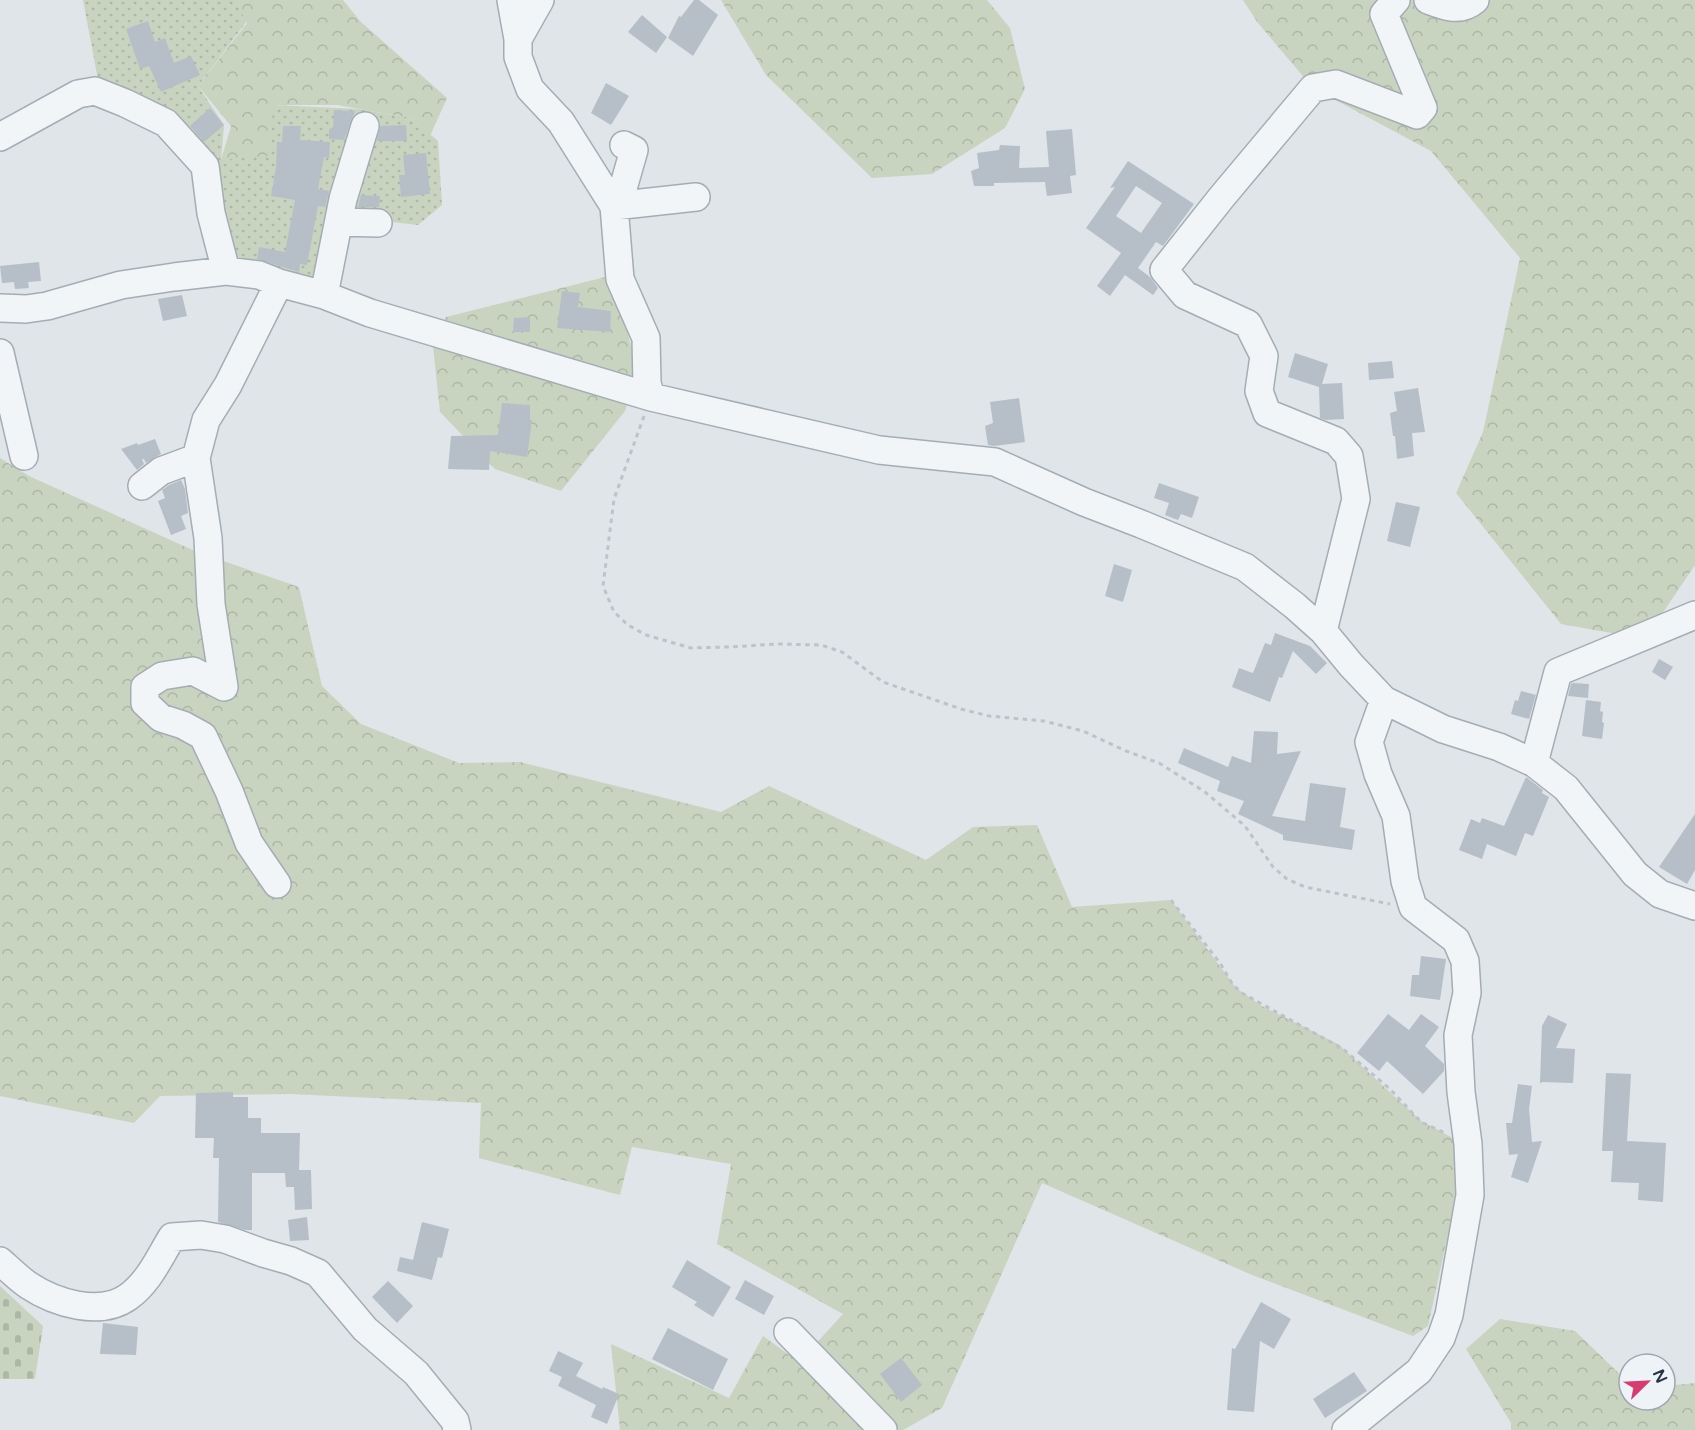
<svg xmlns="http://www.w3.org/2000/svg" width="1695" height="1430" viewBox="0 0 1695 1430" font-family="'Varela Round',sans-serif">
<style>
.grass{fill:url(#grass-dots)}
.forest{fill:url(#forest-crowns)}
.cemetery{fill:url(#cemetery-stones)}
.building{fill:#b6bfc7;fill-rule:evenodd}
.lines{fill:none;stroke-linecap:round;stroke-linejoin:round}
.minor-casing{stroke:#a4adb4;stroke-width:30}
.path{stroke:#bdc3c8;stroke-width:3;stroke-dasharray:4.5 4.5;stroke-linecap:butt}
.minor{stroke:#f2f5f7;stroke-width:27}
</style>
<defs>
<pattern id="grass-dots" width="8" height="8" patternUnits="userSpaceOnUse" patternTransform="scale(1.5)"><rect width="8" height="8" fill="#c8d4bf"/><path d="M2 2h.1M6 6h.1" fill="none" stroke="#acb7a5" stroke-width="1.8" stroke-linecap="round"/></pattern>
<pattern id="forest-crowns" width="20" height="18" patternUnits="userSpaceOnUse" patternTransform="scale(1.5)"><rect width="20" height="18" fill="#c8d4bf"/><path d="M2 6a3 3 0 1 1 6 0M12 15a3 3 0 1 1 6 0" fill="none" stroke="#acb7a5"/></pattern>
<pattern id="cemetery-stones" width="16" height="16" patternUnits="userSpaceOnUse" patternTransform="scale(1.5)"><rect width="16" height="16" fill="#c8d4bf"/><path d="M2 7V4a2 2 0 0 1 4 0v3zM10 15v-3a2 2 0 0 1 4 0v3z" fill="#acb7a5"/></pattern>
</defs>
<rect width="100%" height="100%" fill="#dfe5e9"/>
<path class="grass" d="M 83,0 L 239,0 L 250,17 L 198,86 L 224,125 L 221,160 L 273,105 L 359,109 L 411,118 L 438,141 L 442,205 L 418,225 L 340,216 L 317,280 L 229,256 L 210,163 L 99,85 Z"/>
<path class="forest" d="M 235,0 L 343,0 L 361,22 L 447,98 L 430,136 L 411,118 L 337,105 L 274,105 L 269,156 L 221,160 L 231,126 L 198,86 L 247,23 Z
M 721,0 L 987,0 L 1010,28 L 1025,89 L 1005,128 L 932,174 L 872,178 L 766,75 Z
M 1243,0 L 1695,0 L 1695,565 L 1645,639 L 1561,624 L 1456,493 L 1483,432 L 1520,258 L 1431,151 L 1313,88 L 1258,23 Z
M 613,275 L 638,374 L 625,411 L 561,491 L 495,469 L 440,412 L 432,337 L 446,317 Z
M 0,458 L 29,476 L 197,552 L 299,587 L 322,686 L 361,724 L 459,763 L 520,762 L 721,812 L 769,786 L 926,860 L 973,827 L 1037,825 L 1072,907 L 1171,900 L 1236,988 L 1262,1006 L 1338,1044 L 1421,1121 L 1462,1143 L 1452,1216 L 1428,1326 L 1413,1336 L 1252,1275 L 1042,1183 L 942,1408 L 903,1430 L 620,1430 L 611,1344 L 729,1398 L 763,1336 L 799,1362 L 843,1314 L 717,1244 L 731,1164 L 632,1147 L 620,1195 L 479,1158 L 481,1103 L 290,1094 L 160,1096 L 134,1123 L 0,1096 Z
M 1500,1319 L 1575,1331 L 1629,1383 L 1629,1400 L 1665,1400 L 1665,1386 L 1695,1383 L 1695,1430 L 1511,1430 L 1511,1423 L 1466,1349 Z"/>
<path class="cemetery" d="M 0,1286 L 43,1326 L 35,1379 L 0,1379 Z"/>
<path class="building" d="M 694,0 L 699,0 L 718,15 L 693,56 L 668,38 L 679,16 L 681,17 Z
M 642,15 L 667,37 L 656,53 L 628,32 Z
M 148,21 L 155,42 L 165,38 L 174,63 L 191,56 L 200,75 L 161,92 L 149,66 L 140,69 L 126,29 Z
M 606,83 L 629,96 L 611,125 L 591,113 Z
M 210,108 L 224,125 L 204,142 L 190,126 Z
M 334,110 L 355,111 L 344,140 L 329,139 L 329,129 L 333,128 Z
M 406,125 L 407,141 L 377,141 L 380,126 Z
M 283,126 L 301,126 L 300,140 L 330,142 L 329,158 L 324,157 L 318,189 L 329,191 L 325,207 L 318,206 L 307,265 L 300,264 L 299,272 L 257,259 L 259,247 L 285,252 L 295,200 L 271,196 L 276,167 L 277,142 L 282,142 Z
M 1072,129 L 1076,175 L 1070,176 L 1072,193 L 1047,196 L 1045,182 L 994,183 L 994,186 L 974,186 L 971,171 L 979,168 L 977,153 L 999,150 L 1000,145 L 1020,146 L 1019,168 L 1049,167 L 1046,131 Z
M 426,153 L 430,194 L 401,197 L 399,175 L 405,175 L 403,155 Z
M 1128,161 L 1194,204 L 1163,246 L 1156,242 L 1138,268 L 1150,277 L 1158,288 L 1153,295 L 1125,275 L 1110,296 L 1097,286 L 1121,253 L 1086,228 L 1115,187 L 1110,188 ZM 1136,186 L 1162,203 L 1141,233 L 1116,216 Z
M 361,195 L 380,196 L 379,207 L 358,207 Z
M 39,262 L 41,281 L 28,282 L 29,288 L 15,289 L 14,282 L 2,283 L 0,266 Z
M 562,291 L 580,293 L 578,307 L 611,311 L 610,332 L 557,328 Z
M 182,295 L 187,316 L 163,321 L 158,299 Z
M 530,317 L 530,332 L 513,332 L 514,318 Z
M 1295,353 L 1328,364 L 1322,384 L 1342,383 L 1344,419 L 1326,420 L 1320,418 L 1319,387 L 1288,377 Z
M 1392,361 L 1394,378 L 1369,380 L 1368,363 Z
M 1418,388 L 1425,432 L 1412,433 L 1414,456 L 1397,459 L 1395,436 L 1393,436 L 1390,413 L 1397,411 L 1394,392 Z
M 1019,398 L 1025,442 L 994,446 L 988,445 L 985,426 L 993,423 L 990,402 Z
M 502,403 L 530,405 L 530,420 L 532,420 L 527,457 L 490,451 L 489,470 L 448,469 L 451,436 L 498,435 Z
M 155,439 L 161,454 L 146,463 L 144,459 L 142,459 L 144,464 L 137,470 L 121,449 L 137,443 L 138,445 Z
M 181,480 L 185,489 L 188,513 L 181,516 L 186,529 L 171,535 L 158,501 L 165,498 L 162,490 L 169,485 Z
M 1159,483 L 1199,497 L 1192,518 L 1181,514 L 1178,520 L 1165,515 L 1169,503 L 1154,498 Z
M 1396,502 L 1420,507 L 1410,547 L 1387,541 Z
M 1114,564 L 1132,570 L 1123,602 L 1105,596 Z
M 1275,633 L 1310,646 L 1327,663 L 1316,674 L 1293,651 L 1282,678 L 1279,677 L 1270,702 L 1232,687 L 1239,668 L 1253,673 L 1265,643 L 1271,645 Z
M 1659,659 L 1673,667 L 1665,680 L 1652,672 Z
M 1573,683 L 1589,684 L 1588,698 L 1568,696 L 1571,684 Z
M 1521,691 L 1536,695 L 1529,719 L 1511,714 L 1515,700 L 1518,701 Z
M 1586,700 L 1601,702 L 1600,711 L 1603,712 L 1602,722 L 1604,723 L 1602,739 L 1582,736 Z
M 1254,731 L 1278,732 L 1277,754 L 1301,751 L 1272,816 L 1305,821 L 1310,783 L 1346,788 L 1340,827 L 1355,830 L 1352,850 L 1283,840 L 1283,835 L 1238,814 L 1244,801 L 1217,791 L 1220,781 L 1178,763 L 1184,748 L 1228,767 L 1232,756 L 1251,763 Z
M 1526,777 L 1543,790 L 1542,793 L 1549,797 L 1533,836 L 1525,833 L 1516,856 L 1487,844 L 1482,859 L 1459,850 L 1471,819 L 1480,823 L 1482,818 L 1504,826 Z
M 1695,814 L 1695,870 L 1687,884 L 1659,867 Z
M 1421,956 L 1446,959 L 1440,1000 L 1410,996 L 1412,975 L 1419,975 Z
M 1388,1014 L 1409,1030 L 1421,1014 L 1439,1027 L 1425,1046 L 1444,1064 L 1444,1071 L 1423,1094 L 1387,1061 L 1379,1071 L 1357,1053 Z
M 1548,1015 L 1567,1024 L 1556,1048 L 1575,1049 L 1573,1083 L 1542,1082 L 1540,1084 L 1542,1026 Z
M 1606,1073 L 1631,1074 L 1627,1141 L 1666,1143 L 1663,1202 L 1638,1200 L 1639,1183 L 1611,1182 L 1613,1151 L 1602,1151 Z
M 1518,1084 L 1532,1086 L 1529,1109 L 1532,1142 L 1542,1141 L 1528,1183 L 1511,1177 L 1518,1154 L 1509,1155 L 1506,1123 L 1512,1123 Z
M 233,1092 L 233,1097 L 248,1097 L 248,1118 L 261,1118 L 261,1133 L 300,1133 L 299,1170 L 311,1170 L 312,1209 L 295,1210 L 294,1187 L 286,1187 L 285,1173 L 252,1173 L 252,1230 L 245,1230 L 218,1222 L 219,1158 L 213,1158 L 214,1138 L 195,1138 L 196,1093 Z
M 307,1217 L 309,1240 L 290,1241 L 288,1220 Z
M 422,1222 L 449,1229 L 442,1258 L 438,1257 L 432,1280 L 397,1271 L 400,1257 L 413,1260 Z
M 687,1260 L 731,1287 L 713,1317 L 694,1305 L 697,1302 L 672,1287 Z
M 745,1280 L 774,1296 L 764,1315 L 735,1299 Z
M 388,1281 L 413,1306 L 397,1323 L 372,1297 Z
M 1261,1302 L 1291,1319 L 1274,1349 L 1260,1341 L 1254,1412 L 1227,1410 L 1232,1348 L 1235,1349 Z
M 103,1323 L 138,1327 L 136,1355 L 100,1354 Z
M 668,1328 L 728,1359 L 713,1390 L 652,1359 Z
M 558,1351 L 583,1363 L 576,1376 L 602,1389 L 603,1387 L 619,1394 L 607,1424 L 591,1417 L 596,1405 L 558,1386 L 562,1377 L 549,1371 Z
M 901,1358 L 922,1385 L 901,1402 L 880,1374 Z
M 1354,1372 L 1367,1391 L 1325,1418 L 1313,1399 Z"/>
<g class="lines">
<defs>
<path id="minor" d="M 511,0 L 518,39 L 518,57 L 530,89 L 561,122 L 614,206 L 620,279 L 646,338 L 647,383 L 651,397
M 1428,0 C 1444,6 1460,13 1475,0
M 518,39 L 540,0
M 0,137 L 78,94 L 95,91 L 125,103 L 166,123 L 205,166 L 211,213 L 226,271
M 614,206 L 696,197
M 618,206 L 634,150 L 624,145
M 339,222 L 378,223
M 324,295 L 343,199 L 365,126
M 0,308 L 26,309 L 47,306 L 121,285 L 174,277 L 226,271 L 259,275 L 279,283 L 324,295 L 370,313 L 651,397 L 879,450 L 995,462 L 1084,502 L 1141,524 L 1245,567 L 1295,606 L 1323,631 L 1351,665 L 1384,700 L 1443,729 L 1499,747 L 1534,763 L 1566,788 L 1635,874 L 1660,894 L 1695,906
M 0,353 L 24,456
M 142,486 L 161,471 L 196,458
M 1323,631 L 1356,499 L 1349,456 L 1336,441 L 1267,413 L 1259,391 L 1264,356 L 1248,324 L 1185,295 L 1164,270 L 1221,198 L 1313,88 L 1336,84 L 1417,115 L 1423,108 L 1384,14 L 1396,0
M 1534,763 L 1558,672 L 1695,615
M 277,884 L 249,843 L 229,791 L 203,736 L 183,725 L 161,718 L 145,703 L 145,687 L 162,676 L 193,671 L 224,687 L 211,604 L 208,538 L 196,458 L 206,420 L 228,385 L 279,283
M 0,1261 C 9,1269 18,1278 28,1285 C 55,1303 100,1317 128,1297 C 149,1282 159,1258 172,1237 L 201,1235 L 225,1239 L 263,1253 L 291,1261 L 318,1273 L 365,1329 L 416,1373 L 455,1421 L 457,1430
M 788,1332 L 883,1430
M 1346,1430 L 1419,1371 L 1441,1338 L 1449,1315 L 1470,1195 L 1468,1144 L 1461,1092 L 1458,1035 L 1467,993 L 1465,961 L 1456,940 L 1413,907 L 1405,881 L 1396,816 L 1378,774 L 1369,742 L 1384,700"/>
</defs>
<use href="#minor" class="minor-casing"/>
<path class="path" d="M 644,416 L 614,499 L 603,586 L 614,612 L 628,625 L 646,635 L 691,648 L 729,647 L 778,644 L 821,645 L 842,652 L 883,682 L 961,709 L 989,716 L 1044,721 L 1083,731 L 1126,751 L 1159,763 L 1205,792 L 1245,826 L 1273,867 L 1287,879 L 1305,887 L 1390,904
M 1171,900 L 1220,963 L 1233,985 L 1242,993 L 1343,1049 L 1390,1089 L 1421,1122 L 1445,1133"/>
<use href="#minor" class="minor"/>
</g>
<g transform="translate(1647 1382) rotate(66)"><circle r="28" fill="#eef3f7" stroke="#9ea7af" stroke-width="1.5"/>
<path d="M0-4.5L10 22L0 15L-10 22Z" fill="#d83b6e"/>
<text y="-9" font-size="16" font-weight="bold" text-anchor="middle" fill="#273542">N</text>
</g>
</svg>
